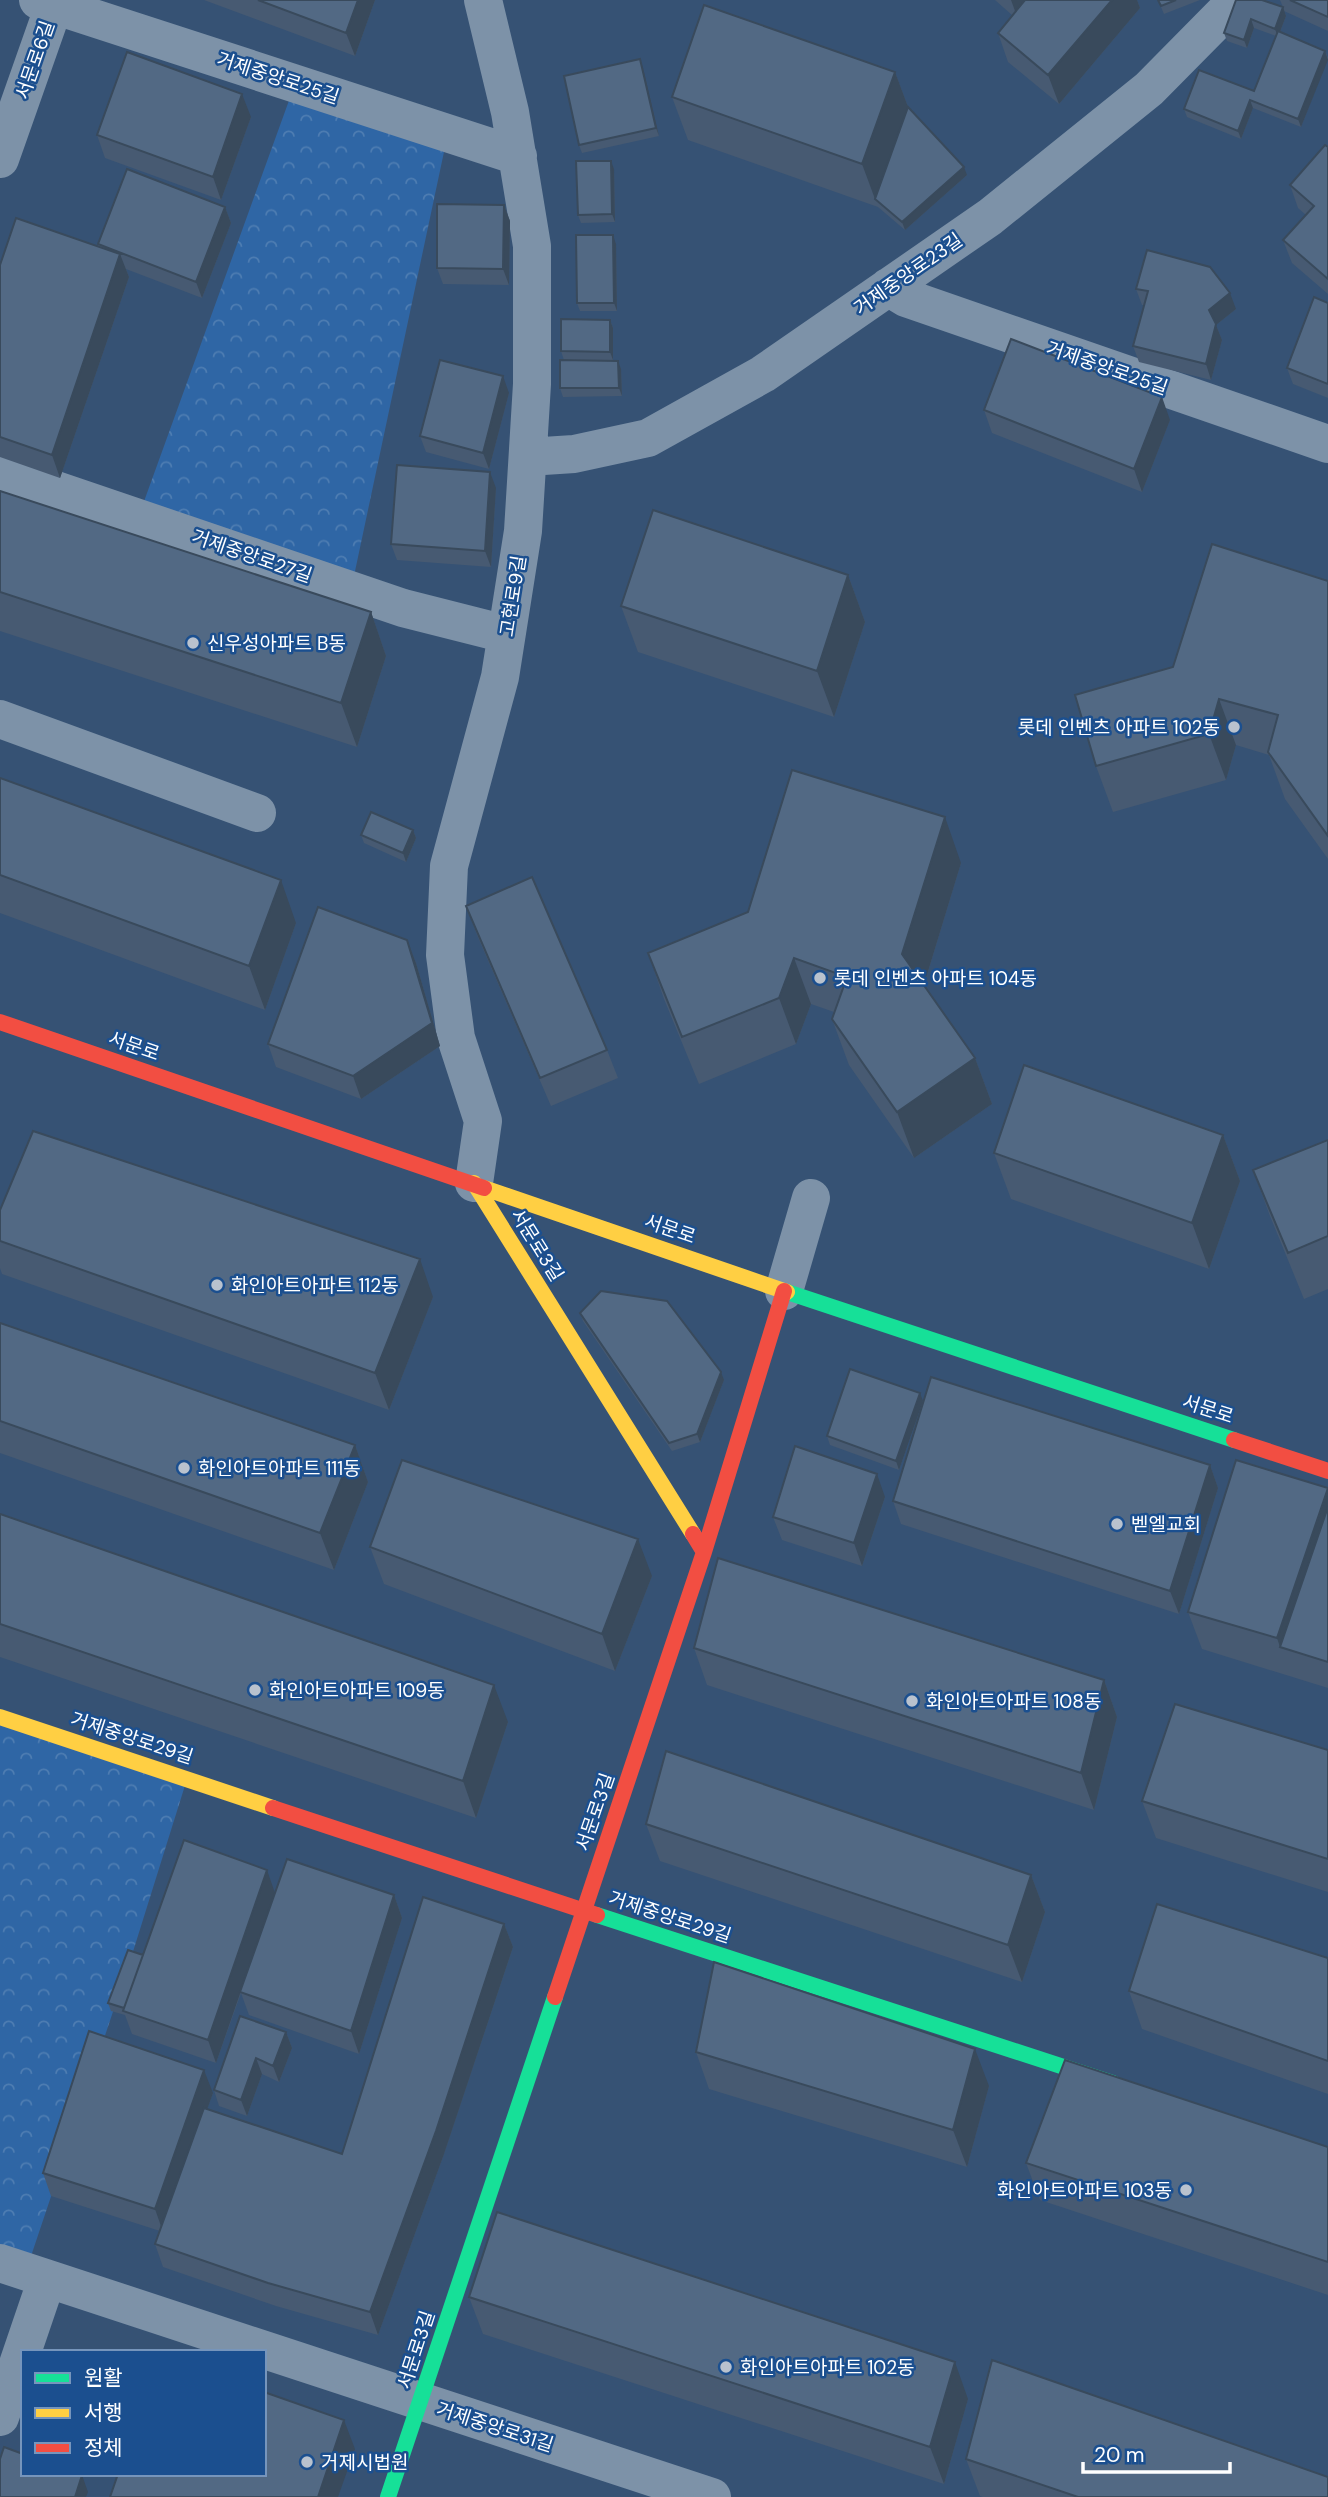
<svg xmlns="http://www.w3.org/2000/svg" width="1328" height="2497" viewBox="0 0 1328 2497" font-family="'DM Sans','Noto Sans KR',sans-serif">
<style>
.forest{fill:url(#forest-crowns)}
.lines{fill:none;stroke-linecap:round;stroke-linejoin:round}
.street{stroke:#7d92a8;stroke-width:38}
.fast{stroke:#16e098;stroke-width:16}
.slow{stroke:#ffcf43;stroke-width:16}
.jam{stroke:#f24e42;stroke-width:16}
.wall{fill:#475a72}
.shaded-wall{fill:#394a5c}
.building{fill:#526984;stroke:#394a5c;stroke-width:2}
.poi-dot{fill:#b9c2ce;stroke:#1b4f8f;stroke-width:2.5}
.labels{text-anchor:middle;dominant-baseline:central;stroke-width:5;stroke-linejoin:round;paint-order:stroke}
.street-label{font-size:19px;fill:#fff;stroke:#1b4f8f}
.poi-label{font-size:19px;fill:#fff;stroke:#1b4f8f;text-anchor:start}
</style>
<defs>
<pattern id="forest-crowns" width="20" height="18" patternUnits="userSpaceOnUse" patternTransform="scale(1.75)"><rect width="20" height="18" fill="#2f66a5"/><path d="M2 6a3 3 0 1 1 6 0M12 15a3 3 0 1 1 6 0" fill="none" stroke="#4e7db2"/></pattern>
</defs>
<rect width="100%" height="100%" fill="#365274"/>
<path class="forest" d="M 295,84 L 448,133 L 351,590 L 138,518 Z
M 0,1717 L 187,1779 L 131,1958 L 26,2271 L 0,2263 Z"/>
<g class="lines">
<path class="street" d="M 38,0 L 518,156
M 0,159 L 56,0
M 888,287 L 906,298 L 1328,444
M 528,457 L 574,454 L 648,438 L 763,374 L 990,217 L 1149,89 L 1237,0
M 0,471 L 403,608 L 506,634
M 0,719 L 257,813
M 474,1183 L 483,1121 L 456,1038 L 445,955 L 449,866 L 500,677 L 523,531 L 532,384 L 532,246 L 510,112 L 483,0
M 784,1291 L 811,1198
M 0,2263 L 712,2497
M 0,2417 L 47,2279"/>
<path class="fast" d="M 787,1292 L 1234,1440
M 597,1915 L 1113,2083
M 388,2497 L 555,1997"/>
<path class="slow" d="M 474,1183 L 693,1534
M 484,1188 L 787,1292
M 0,1717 L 273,1808"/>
<path class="jam" d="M 0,1022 L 484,1188
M 1234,1440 L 1328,1471
M 704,1552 L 784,1291
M 273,1808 L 597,1915
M 555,1997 L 704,1552 L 693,1534"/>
</g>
<path class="wall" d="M 204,0 L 375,0 L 355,56 Z
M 995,0 L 1137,0 L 1140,8 L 1059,104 L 1008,62 L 998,33 L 1012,15 Z
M 1158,0 L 1200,0 L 1164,14 Z
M 1236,0 L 1283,7 L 1280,0 L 1328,0 L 1328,31 L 1284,11 L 1286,16 L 1280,32 L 1325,51 L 1328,58 L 1301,127 L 1253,108 L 1241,139 L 1187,117 L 1184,109 L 1254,91 L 1276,36 L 1254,28 L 1247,48 L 1227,41 L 1224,33 Z
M 643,68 L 659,136 L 582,153 L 579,145 Z
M 895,72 L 908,107 L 967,175 L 905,230 L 878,207 L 688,140 L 672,97 Z
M 251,117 L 221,200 L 105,158 L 97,135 Z
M 1328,147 L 1328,294 L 1292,263 L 1283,240 L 1306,215 L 1298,208 L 1290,185 Z
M 614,169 L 615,222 L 581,223 L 578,215 Z
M 504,205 L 510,221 L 509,285 L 443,284 L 437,268 Z
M 225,207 L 231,223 L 202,298 L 126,269 L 129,277 L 60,478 L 0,457 L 0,265 L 98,246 L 98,244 Z
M 616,244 L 617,311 L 580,311 L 577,303 Z
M 1136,289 L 1236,309 L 1216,325 L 1222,340 L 1211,380 L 1139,362 L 1133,346 L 1144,305 L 1142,305 Z
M 1328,303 L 1328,398 L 1293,384 L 1287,368 Z
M 610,320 L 613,328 L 613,360 L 564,360 L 561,351 Z
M 621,369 L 622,396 L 563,397 L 560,388 Z
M 509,393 L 489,469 L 426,452 L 420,436 Z
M 984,410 L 1170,420 L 1142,492 L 992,433 Z
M 496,488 L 491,567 L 397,560 L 391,544 Z
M 0,491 L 371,612 L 386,656 L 357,747 L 0,631 Z
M 848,575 L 865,622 L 834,717 L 638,652 L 621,606 Z
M 1328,581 L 1328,859 L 1285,799 L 1269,755 L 1236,745 L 1226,780 L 1113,812 L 1096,766 L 1173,667 Z
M 0,778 L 296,923 L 265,1010 L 0,913 Z
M 413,830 L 416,838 L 406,862 L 364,843 L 361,835 Z
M 961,863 L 924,985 L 975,1058 L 992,1104 L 914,1158 L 849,1065 L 832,1019 L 834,1012 L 811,1004 L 796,1044 L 699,1084 L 664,999 L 648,953 Z
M 466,906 L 607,1050 L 618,1078 L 551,1106 L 477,935 Z
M 407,940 L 416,963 L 440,1046 L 361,1099 L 276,1067 L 268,1044 Z
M 1223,1135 L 1240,1181 L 1209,1269 L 1011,1199 L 994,1153 Z
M 1328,1140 L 1328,1289 L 1304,1299 L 1270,1216 L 1253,1170 Z
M 0,1210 L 433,1297 L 389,1410 L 2,1274 L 0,1268 Z
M 580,1313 L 724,1380 L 700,1442 L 672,1451 L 583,1321 Z
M 0,1323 L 355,1445 L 368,1482 L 334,1570 L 0,1453 Z
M 923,1401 L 899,1470 L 830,1445 L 827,1436 Z
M 1210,1465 L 1218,1488 L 1179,1614 L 901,1524 L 893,1501 Z
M 1328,1488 L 1328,1688 L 1202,1649 L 1188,1612 Z
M 885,1497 L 862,1566 L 782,1540 L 773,1517 Z
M 0,1514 L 508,1722 L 476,1818 L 0,1657 Z
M 370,1547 L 652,1576 L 615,1671 L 384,1584 Z
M 694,1648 L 1104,1680 L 1117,1717 L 1094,1810 L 707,1685 Z
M 1328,1750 L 1328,1892 L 1156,1838 L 1142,1801 Z
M 646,1824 L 1031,1875 L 1045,1912 L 1022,1982 L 660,1861 Z
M 275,1893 L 394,1895 L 402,1918 L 359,2054 L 249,2015 L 241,1993 L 216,2063 L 132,2034 L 125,2015 L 111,2011 L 108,2003 L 143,1955 Z
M 504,1924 L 513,1947 L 444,2154 L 378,2335 L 276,2306 L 163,2267 L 155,2244 L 160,2231 L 51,2196 L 43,2173 L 213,2093 L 207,2109 L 342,2154 Z
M 1328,1958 L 1328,2094 L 1142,2029 L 1129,1991 Z
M 286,2032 L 292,2048 L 279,2082 L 262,2074 L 247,2116 L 219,2106 L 214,2090 Z
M 696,2052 L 989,2086 L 967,2167 L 709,2089 Z
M 1328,2147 L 1328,2295 L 1040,2200 L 1026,2163 Z
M 469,2297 L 968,2399 L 944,2484 L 483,2334 Z
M 966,2459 L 1328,2497 L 983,2497 L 980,2496 Z"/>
<path class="shaded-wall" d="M 358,0 L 375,0 L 355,56 L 346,33 Z
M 1011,0 L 1039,0 L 1019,22 Z
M 1112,0 L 1137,0 L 1140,8 L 1059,104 L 1048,75 Z
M 1283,7 L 1286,16 L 1278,37 L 1275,29 Z
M 1251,19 L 1254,28 L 1247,48 L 1244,40 Z
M 1325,51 L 1328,60 L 1301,127 L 1298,119 Z
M 640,59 L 643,68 L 659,136 L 656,128 Z
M 895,72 L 911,115 L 875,199 L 862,164 Z
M 242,94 L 251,117 L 221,200 L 213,177 Z
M 1250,100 L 1253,108 L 1241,139 L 1238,131 Z
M 611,161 L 614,169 L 615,222 L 612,214 Z
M 964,167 L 967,175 L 905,230 L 902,222 Z
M 504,205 L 510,221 L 509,285 L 503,269 Z
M 225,207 L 231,223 L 202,298 L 196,282 Z
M 613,235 L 616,244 L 617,311 L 614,303 Z
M 120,254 L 129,277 L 60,478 L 52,455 Z
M 1230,293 L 1236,309 L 1216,325 L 1222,340 L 1211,380 L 1206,364 L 1209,310 Z
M 610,320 L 613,328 L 613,360 L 610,352 Z
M 618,361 L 621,369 L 622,396 L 619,388 Z
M 503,376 L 509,393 L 489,469 L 483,453 Z
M 1162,397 L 1170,420 L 1142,492 L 1134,469 Z
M 490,472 L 496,488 L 491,567 L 485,551 Z
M 848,575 L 865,622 L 834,717 L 817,671 Z
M 371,612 L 386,656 L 357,747 L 341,703 Z
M 1219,699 L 1236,745 L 1226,780 L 1209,734 Z
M 945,817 L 961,863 L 919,1001 L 902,954 Z
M 413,830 L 416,838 L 406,862 L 403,853 Z
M 281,880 L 296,923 L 265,1010 L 249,966 Z
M 407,940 L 416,963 L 440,1046 L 361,1099 L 353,1076 Z
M 794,958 L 811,1004 L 796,1044 L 779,998 Z
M 975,1058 L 992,1104 L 914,1158 L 897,1112 Z
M 1223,1135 L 1240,1181 L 1209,1269 L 1192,1223 Z
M 420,1259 L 433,1297 L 389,1410 L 375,1373 Z
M 721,1372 L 724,1380 L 700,1442 L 697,1434 Z
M 920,1393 L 923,1401 L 899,1470 L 896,1461 Z
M 355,1445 L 368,1482 L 334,1570 L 320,1533 Z
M 1210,1465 L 1218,1488 L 1179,1614 L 1170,1591 Z
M 877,1474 L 885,1497 L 862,1566 L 854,1543 Z
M 1328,1490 L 1328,1567 L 1280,1647 L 1277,1638 Z
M 638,1539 L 652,1576 L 615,1671 L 602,1634 Z
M 1104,1680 L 1117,1717 L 1094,1810 L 1081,1773 Z
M 494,1685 L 508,1722 L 476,1818 L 463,1781 Z
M 267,1870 L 275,1893 L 216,2063 L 208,2040 Z
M 1031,1875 L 1045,1912 L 1022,1982 L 1008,1945 Z
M 394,1895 L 402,1918 L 359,2054 L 351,2031 Z
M 504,1924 L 513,1947 L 444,2154 L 378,2335 L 370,2312 Z
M 286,2032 L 292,2048 L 279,2082 L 273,2066 Z
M 975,2049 L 989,2086 L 967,2167 L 953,2130 Z
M 256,2058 L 262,2074 L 247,2116 L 241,2100 Z
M 204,2070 L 213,2093 L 163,2232 L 155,2209 Z
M 955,2362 L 968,2399 L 944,2484 L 930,2447 Z
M 344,2420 L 355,2449 L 338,2497 L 318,2497 Z
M 82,2475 L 88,2492 L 86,2497 L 75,2497 Z"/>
<path class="building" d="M 258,0 L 358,0 L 346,33 Z
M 1025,0 L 1112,0 L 1048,75 L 998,33 Z
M 1158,0 L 1176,0 L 1161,6 Z
M 1236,0 L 1262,0 L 1283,7 L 1275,29 L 1251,19 L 1244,40 L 1224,33 Z
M 1290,0 L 1328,0 L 1328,17 Z
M 704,5 L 895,72 L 862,164 L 672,97 Z
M 1278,31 L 1325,51 L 1298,119 L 1250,100 L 1238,131 L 1184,109 L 1199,70 L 1254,91 Z
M 127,52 L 242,94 L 213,177 L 97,135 Z
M 640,59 L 656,128 L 579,145 L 564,76 Z
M 908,107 L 964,167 L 902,222 L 875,199 Z
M 1325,145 L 1328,147 L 1328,279 L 1283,240 L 1314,206 L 1290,185 Z
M 576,161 L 611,161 L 612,214 L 578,215 Z
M 127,169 L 225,207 L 196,282 L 98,244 Z
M 437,204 L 504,205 L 503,269 L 437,268 Z
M 16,218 L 120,254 L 52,455 L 0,437 L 0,265 Z
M 576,235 L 613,235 L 614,303 L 577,303 Z
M 1147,250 L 1210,267 L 1230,293 L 1209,310 L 1216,324 L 1206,364 L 1133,346 L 1148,291 L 1136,289 Z
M 1314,297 L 1328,303 L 1328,384 L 1287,368 Z
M 561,319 L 610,320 L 610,352 L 561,351 Z
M 1011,339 L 1162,397 L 1134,469 L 984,410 Z
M 440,360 L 503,376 L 483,453 L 420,436 Z
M 560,360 L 618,361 L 619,388 L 560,388 Z
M 397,465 L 490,472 L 485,551 L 391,544 Z
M 0,491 L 371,612 L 341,703 L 0,592 Z
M 653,510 L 848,575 L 817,671 L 621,606 Z
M 1212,544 L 1328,581 L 1328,836 L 1268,752 L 1278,715 L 1219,699 L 1209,734 L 1096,766 L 1075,695 L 1173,667 Z
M 792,770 L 945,817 L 902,954 L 975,1058 L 897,1112 L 832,1019 L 847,977 L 794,958 L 779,998 L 682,1037 L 648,953 L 748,912 Z
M 0,778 L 281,880 L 249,966 L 0,875 Z
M 371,812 L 413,830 L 403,853 L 361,835 Z
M 532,877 L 607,1050 L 540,1078 L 466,906 Z
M 318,907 L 407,940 L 432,1023 L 353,1076 L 268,1044 Z
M 1024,1065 L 1223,1135 L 1192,1223 L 994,1153 Z
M 33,1131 L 420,1259 L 375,1373 L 0,1241 L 0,1210 Z
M 1328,1140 L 1328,1236 L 1288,1253 L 1253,1170 Z
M 601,1291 L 667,1301 L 721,1372 L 697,1434 L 669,1443 L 580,1313 Z
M 0,1323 L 355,1445 L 320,1533 L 0,1421 Z
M 850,1369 L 920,1393 L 896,1461 L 827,1436 Z
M 931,1377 L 1210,1465 L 1170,1591 L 893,1501 Z
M 795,1446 L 877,1474 L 854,1543 L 773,1517 Z
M 402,1460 L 638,1539 L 602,1634 L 370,1547 Z
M 1236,1460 L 1328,1488 L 1277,1638 L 1188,1612 Z
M 1328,1507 L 1328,1662 L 1280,1647 Z
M 0,1514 L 494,1685 L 463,1781 L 0,1624 Z
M 718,1558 L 1104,1680 L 1081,1773 L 694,1648 Z
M 1175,1704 L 1328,1750 L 1328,1859 L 1142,1801 Z
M 666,1751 L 1031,1875 L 1008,1945 L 646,1824 Z
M 184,1840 L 267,1870 L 208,2040 L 123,2011 Z
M 287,1859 L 394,1895 L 351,2031 L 240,1992 Z
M 423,1897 L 504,1924 L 436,2131 L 370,2312 L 268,2283 L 155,2244 L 204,2108 L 342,2154 Z
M 1157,1904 L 1328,1958 L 1328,2061 L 1129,1991 Z
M 128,1950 L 143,1955 L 124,2008 L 108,2003 Z
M 714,1962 L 975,2049 L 953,2130 L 696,2052 Z
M 240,2016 L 286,2032 L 273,2066 L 256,2058 L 241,2100 L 214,2090 Z
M 89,2031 L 204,2070 L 155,2209 L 43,2173 Z
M 1065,2060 L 1328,2147 L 1328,2262 L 1026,2163 Z
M 497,2212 L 955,2362 L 930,2447 L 469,2297 Z
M 992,2360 L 1328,2477 L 1328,2497 L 1078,2497 L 966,2459 Z
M 264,2392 L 344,2420 L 318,2497 L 110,2497 L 118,2474 L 264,2474 Z
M 4,2447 L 23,2454 L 23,2474 L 79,2474 L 82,2475 L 75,2497 L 0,2497 L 0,2459 Z"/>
<g class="poi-dot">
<circle cx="193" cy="643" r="7"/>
<circle cx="1234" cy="727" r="7"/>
<circle cx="820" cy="978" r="7"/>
<circle cx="217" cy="1285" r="7"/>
<circle cx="184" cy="1468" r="7"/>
<circle cx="1117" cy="1524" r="7"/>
<circle cx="255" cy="1690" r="7"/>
<circle cx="912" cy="1701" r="7"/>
<circle cx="1186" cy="2190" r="7"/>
<circle cx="726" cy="2367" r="7"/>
<circle cx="307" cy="2462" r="7"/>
</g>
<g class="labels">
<g class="street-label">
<text transform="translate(35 60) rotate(-71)">서문로6길</text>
<text transform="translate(278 78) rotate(18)">거제중앙로25길</text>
<text transform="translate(908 274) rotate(-35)">거제중앙로23길</text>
<text transform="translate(1107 368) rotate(19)">거제중앙로25길</text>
<text transform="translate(252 556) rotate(19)">거제중앙로27길</text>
<text transform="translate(513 596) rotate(-81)">고현로9길</text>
<text transform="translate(134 1046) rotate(19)">서문로</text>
<text transform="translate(670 1229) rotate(19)">서문로</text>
<text transform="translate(537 1245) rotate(58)">서문로3길</text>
<text transform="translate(1208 1409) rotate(18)">서문로</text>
<text transform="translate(132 1738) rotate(18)">거제중앙로29길</text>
<text transform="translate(595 1812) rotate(-71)">서문로3길</text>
<text transform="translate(670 1917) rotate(18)">거제중앙로29길</text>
<text transform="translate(416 2350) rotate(-72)">서문로3길</text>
<text transform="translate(495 2427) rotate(18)">거제중앙로31길</text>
</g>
<g class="poi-label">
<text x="207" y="643">신우성아파트 B동</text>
<text x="1220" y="727" text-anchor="end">롯데 인벤츠 아파트 102동</text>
<text x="834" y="978">롯데 인벤츠 아파트 104동</text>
<text x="231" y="1285">화인아트아파트 112동</text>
<text x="198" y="1468">화인아트아파트 111동</text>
<text x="1131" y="1524">벧엘교회</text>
<text x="269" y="1690">화인아트아파트 109동</text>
<text x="926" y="1701">화인아트아파트 108동</text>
<text x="1172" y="2190" text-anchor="end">화인아트아파트 103동</text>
<text x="740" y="2367">화인아트아파트 102동</text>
<text x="321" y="2462">거제시법원</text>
</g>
</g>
<rect x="21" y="2350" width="245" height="126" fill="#1b4f8f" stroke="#7695bc" stroke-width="2"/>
<rect x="35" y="2373" width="35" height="10" fill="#16e098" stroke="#7695bc" stroke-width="2"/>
<text x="84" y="2385" font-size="21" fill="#ffffff">원활</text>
<rect x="35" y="2408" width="35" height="10" fill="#ffcf43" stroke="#7695bc" stroke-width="2"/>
<text x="84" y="2420" font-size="21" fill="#ffffff">서행</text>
<rect x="35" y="2443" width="35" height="10" fill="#f24e42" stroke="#7695bc" stroke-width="2"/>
<text x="84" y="2455" font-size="21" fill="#ffffff">정체</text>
<path d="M1083 2462v10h147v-10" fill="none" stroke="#ffffff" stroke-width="3.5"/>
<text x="1094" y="2462" font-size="21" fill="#ffffff" stroke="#1b4f8f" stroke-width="5" paint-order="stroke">20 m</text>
</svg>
